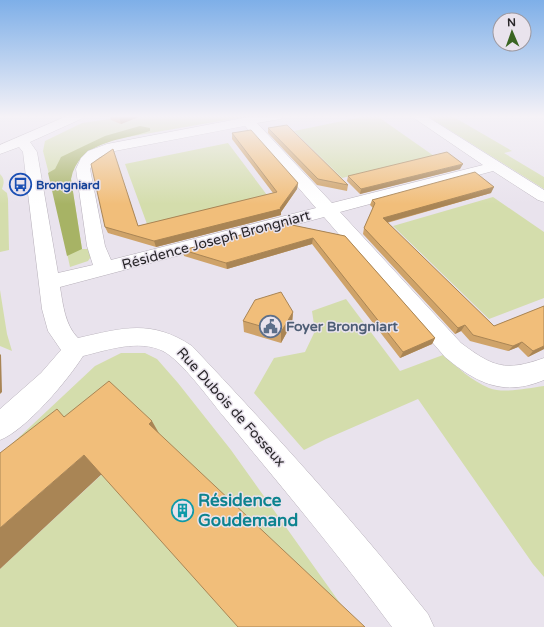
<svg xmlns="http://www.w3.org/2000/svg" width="544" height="627" viewBox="0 0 544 627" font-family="'Varela Round',sans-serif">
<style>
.green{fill:#d4ddac}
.forest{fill:#a7b365}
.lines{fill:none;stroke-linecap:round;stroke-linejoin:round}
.minor-casing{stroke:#b7b0ba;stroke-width:1}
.minor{fill:#fff;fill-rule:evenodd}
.wall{fill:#cfa369}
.shaded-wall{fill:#a98555}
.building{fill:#f1be7a;stroke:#a98555}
.labels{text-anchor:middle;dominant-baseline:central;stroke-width:3;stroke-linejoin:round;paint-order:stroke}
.far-transit-label{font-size:12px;font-weight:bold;fill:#164399;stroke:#e9e3ed;text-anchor:start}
.street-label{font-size:14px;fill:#29272a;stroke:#e9e3ed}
.service-label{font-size:14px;font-weight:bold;fill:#4e5e75;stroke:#e9e3ed;text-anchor:start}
.near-culture-label{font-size:17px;font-weight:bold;fill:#0d838f;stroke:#e9e3ed;text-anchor:start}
</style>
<rect width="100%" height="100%" fill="#e9e3ed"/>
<path class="green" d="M 130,116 L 249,116 L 116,139 L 93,148 L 84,155 L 78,160 L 73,168 L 71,179 L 82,249 L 91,249 L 92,255 L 88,261 L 70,267 L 56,201 L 43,151 L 45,141 L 82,123 Z
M 367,116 L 377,116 L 434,156 L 342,178 L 294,131 Z
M 427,116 L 452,116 L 512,151 L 504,153 L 544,177 L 544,189 Z
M 228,143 L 267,195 L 147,224 L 125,164 Z
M 0,174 C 5,179 4,183 2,189 L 7,193 L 8,199 L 9,250 L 0,252 Z
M 493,197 L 544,232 L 544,298 L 489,319 L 393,226 Z
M 0,290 L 7,334 L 12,351 L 0,346 Z
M 346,299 L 400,371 L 443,355 C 457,367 472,381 489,388 C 504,394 528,388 544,386 L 544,577 L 533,564 L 418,399 L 326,439 L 304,450 L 254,393 L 274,358 L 305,352 L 315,331 L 312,311 Z
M 121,353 L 145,353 L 157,359 L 178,383 L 231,450 L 357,627 L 162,444 L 0,455 L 95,366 Z
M 111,466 L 242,627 L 0,627 L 0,569 Z"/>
<path class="forest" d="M 140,126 L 150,128 L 150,131 C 119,141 79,141 71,179 L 82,249 L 67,256 L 48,173 L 55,169 L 61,157 L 86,145 L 105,136 Z"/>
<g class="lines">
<defs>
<path id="minor" d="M 67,116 L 83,116 L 81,119 L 30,142 L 37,152 L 58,273 L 93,265 L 87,246 L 76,169 L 81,158 L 88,151 L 107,144 L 248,117 L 283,116 L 281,119 L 257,123 L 332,203 L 483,165 L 411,116 L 426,116 L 544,190 L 544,202 L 538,200 L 493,171 L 340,212 L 461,343 C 493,367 505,372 544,358 L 544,380 C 504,397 476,383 445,357 L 324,217 L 60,287 C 63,305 65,325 78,338 C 123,328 151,319 192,346 C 274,433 354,521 428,614 L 434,627 L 392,627 C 339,555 281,486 224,417 C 209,399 182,361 163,351 C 139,339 107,350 83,356 C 68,380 26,430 0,440 L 0,409 L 41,373 L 61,350 L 48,331 L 42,309 L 23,152 L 19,147 L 0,154 L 0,145 ZM 245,126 L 316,208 L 111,260 L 105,246 L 90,169 C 95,157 104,155 115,151 Z"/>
</defs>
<use href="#minor" class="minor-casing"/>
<use href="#minor" class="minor"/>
</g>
<path class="wall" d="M 98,116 L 141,116 L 121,124 L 111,120 L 110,117 L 103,117 Z
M 268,128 L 348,185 L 347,191 L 317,185 L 268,133 Z
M 232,133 L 298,183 L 297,189 L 281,212 L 281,215 L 156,247 L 108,233 L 105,227 L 138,226 L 273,193 L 232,139 Z
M 460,169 L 360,194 L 347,181 L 348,176 Z
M 491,193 L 387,223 L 494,326 L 544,306 L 544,349 L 528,357 L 518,347 L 508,351 L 470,341 L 461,331 L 455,334 L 363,234 L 364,228 L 373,208 L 370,205 L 372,200 Z
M 292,225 L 345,236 L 435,338 L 432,344 L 400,358 L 312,244 L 227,269 L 184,256 L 183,250 Z
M 293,312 L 292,323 L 281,343 L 244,332 L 243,321 Z"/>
<path class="shaded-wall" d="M 102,116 L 109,116 L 110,117 L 103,117 Z
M 119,116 L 141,116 L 121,124 Z
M 463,164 L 460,169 L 360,194 L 361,189 Z
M 298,183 L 297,189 L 281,212 L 281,215 L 156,247 L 154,241 L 280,208 Z
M 494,187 L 491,193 L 381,224 L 383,218 Z
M 313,238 L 312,244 L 227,269 L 226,263 Z
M 293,312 L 292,323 L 281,343 L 281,332 Z
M 465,325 L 461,331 L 455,334 L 458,328 Z
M 435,338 L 432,344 L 400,358 L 403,352 Z
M 522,342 L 518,347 L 508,351 L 513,346 Z
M 544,346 L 544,349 L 528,357 L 533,351 Z
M 0,354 L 1,355 L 2,392 L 0,394 Z
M 152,421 L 164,442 L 149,424 Z
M 84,455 L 103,473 L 0,569 L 0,528 Z"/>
<path class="building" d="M 287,125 L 348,185 L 318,179 L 268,128 Z
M 251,130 L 298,183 L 280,208 L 281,209 L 154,241 L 105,227 L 91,164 L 113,149 L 138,226 L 277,192 L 232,133 Z
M 447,152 L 463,164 L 361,189 L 348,176 Z
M 475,172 L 494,187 L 383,218 L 494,326 L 544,306 L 544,346 L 533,351 L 522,342 L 513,346 L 473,335 L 465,325 L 458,328 L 364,228 L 375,203 L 372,200 Z
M 290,222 L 292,225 L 345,236 L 435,338 L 403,352 L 313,238 L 226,263 L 183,250 Z
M 281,292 L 293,312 L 281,332 L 243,321 L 255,300 Z
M 109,381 L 152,421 L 149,424 L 365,627 L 238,627 L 84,455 L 0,528 L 0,453 L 57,409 L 64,417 Z"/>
<linearGradient id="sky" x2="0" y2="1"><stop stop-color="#7eafe8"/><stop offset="0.57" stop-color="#f5f2f7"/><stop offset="1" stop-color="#f5f2f7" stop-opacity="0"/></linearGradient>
<rect width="544" height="204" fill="url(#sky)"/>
<defs>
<symbol id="bus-ring" viewBox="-11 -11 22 22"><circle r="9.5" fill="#e9e3ed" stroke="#1a4fb4" stroke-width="1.5"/><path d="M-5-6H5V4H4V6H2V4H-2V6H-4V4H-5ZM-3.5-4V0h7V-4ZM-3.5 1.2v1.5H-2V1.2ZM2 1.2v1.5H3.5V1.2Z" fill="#1a4fb4"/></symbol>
<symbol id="civic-ring" viewBox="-11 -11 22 22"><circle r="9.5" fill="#e9e3ed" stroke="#5c6f8a" stroke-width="1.5"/><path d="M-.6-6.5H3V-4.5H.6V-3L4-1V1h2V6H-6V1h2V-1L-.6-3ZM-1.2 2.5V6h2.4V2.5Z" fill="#5c6f8a"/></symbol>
<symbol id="building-ring" viewBox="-11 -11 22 22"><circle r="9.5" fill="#e9e3ed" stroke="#0f9aa8" stroke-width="1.5"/><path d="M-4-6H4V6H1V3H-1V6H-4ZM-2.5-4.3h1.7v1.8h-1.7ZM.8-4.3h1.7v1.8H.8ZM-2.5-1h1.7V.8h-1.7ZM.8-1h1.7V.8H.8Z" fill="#0f9aa8"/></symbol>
</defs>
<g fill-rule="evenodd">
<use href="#bus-ring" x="8" y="172" width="25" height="25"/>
<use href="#civic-ring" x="258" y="314" width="25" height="25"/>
<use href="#building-ring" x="170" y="498" width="25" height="25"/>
</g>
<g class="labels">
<g class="far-transit-label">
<text x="36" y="185">Brongniard</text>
</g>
<g class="street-label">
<text transform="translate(216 240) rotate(-15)">Résidence Joseph Brongniart</text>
<text transform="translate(231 407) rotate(48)">Rue Dubois de Fosseux</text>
</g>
<g class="service-label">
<text x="286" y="326">Foyer Brongniart</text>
</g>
<g class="near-culture-label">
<text x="198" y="500">Résidence<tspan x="198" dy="20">Goudemand</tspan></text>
</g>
</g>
<g transform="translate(512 32) rotate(358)"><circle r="19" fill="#e9e3ed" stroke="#9c989f"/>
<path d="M0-3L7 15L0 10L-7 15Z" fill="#3a6522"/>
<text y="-6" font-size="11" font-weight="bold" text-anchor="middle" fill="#29272a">N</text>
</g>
</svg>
